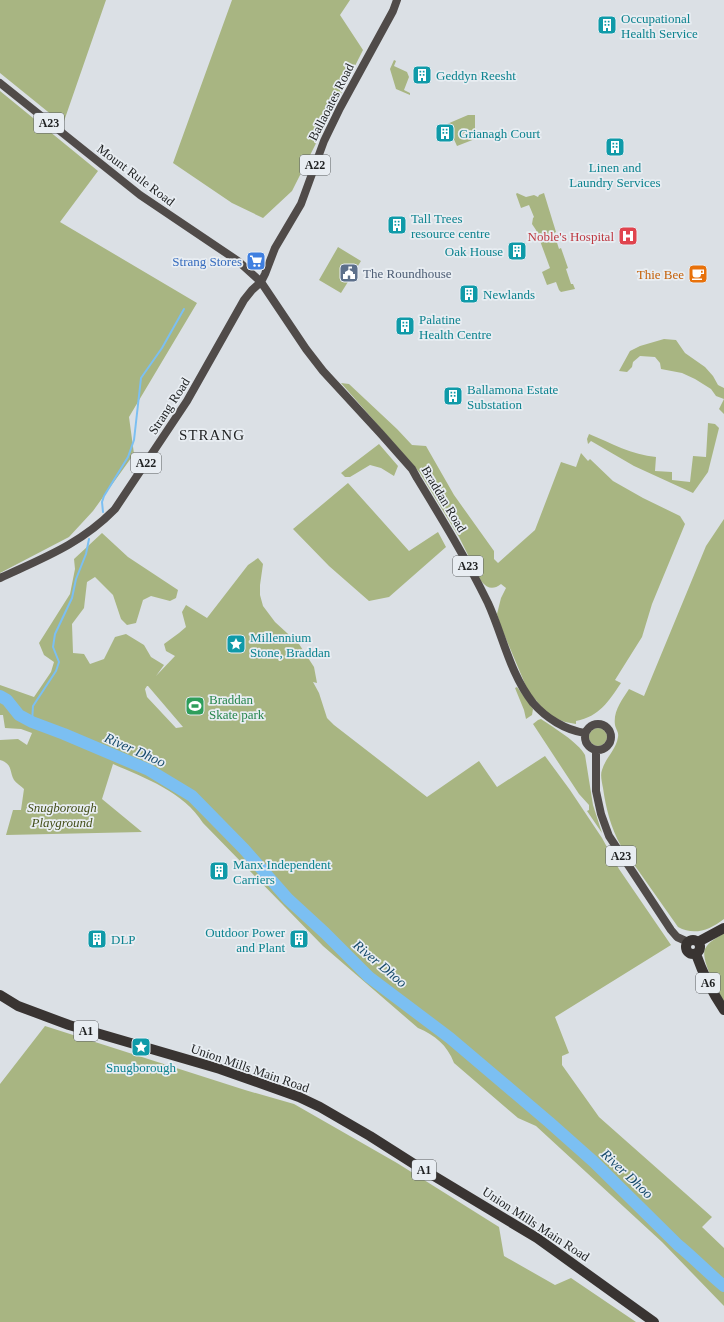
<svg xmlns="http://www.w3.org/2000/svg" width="724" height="1322" viewBox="0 0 724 1322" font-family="Georgia,serif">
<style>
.green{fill:#a8b582;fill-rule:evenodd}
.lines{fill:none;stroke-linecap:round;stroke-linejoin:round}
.stream{stroke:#7bbff2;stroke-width:2}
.river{stroke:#7bbff2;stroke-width:12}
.primary{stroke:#504b49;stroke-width:8}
.highway{stroke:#393432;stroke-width:10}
.labels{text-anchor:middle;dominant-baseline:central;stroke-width:3.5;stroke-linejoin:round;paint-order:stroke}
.shield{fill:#e8edf2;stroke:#5b5e60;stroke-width:1}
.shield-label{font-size:12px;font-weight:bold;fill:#1f2122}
.culture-label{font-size:13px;fill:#0d838f;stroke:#e8edf2;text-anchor:start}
.street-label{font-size:13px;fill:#1f2122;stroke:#e8edf2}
.health-label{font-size:13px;fill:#be3a42;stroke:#e8edf2;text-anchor:end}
.shop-label{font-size:13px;fill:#366cbe;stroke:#e8edf2;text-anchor:end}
.service-label{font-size:13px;fill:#4e5e75;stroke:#e8edf2;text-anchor:start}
.food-label{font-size:13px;fill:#c56008;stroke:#e8edf2;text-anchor:end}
.leisure-label{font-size:13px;fill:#27864d;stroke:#e8edf2;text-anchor:start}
.park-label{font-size:13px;font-style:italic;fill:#444f19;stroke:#e8edf2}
.water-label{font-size:14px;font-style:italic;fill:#15496a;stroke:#e8edf2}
.quarter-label{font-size:15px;letter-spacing:1px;fill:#1f2122;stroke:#e8edf2}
</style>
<rect width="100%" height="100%" fill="#dbe0e5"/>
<path class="green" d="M 0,0 L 106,0 L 63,124 L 0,73 Z
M 232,0 L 350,0 L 340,15 L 363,50 L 292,191 L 263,218 L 232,203 L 173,163 Z
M 394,60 L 396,61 L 394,66 L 407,72 L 409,77 L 404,90 L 410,93 L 410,95 L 396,89 L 390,69 Z
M 0,91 L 98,171 L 60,222 L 197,303 L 129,417 L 134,454 L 93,511 L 69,537 L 0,573 Z
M 468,115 L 475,115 L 475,139 L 457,146 L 447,124 Z
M 517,193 L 526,197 L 534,195 L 538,197 L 539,195 L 544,193 L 556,232 L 554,233 L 559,249 L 561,248 L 568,268 L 566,269 L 571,284 L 573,284 L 575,289 L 561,292 L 559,290 L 556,282 L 547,285 L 542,272 L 550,268 L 536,230 L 532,224 L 533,218 L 534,217 L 529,205 L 521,208 L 516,194 Z
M 338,247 L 361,261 L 341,293 L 319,280 Z
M 664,339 L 676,340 L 685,353 L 705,367 L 713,376 L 718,385 L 724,388 L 724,414 L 719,409 L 724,399 L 716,396 L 711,389 L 695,379 L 682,373 L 661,369 L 660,363 L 655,357 L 640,356 L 633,362 L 632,367 L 627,372 L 619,371 L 630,351 L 640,346 Z
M 341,383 L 349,384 L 397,429 L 412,445 L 426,446 L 454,495 L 494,551 L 494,559 L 498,563 L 535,530 L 561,462 L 576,467 L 581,453 L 588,461 L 590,459 L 613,481 L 643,498 L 680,516 L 685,524 L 652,604 L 642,637 L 615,680 L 621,683 C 608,702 600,716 576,721 L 576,724 L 565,722 L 553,717 L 546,712 L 528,691 L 501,627 L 497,614 L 501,598 L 506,588 L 501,584 C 493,590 488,589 481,581 L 459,537 L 420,473 Z
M 708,423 L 715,424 L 719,428 L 708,472 L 693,493 L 634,466 L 591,441 L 588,444 L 587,439 L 589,434 C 611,443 632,455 656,457 L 655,471 L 672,472 L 672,480 L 690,482 L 693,456 L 706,457 Z
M 379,444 L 398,466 L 394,476 L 381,468 L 370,465 L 350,477 L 345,477 L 341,473 Z
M 348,483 L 409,551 L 438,532 L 446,547 L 389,597 L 369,601 L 329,566 L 293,529 Z
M 724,519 L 724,919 C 710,930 694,936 678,927 L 621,846 C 611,828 606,809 603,788 C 602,782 600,775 602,770 C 606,757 616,750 618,737 C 619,732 616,730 615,725 C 613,711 622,700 629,689 L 644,696 L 706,546 Z
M 102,533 L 128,557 L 178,590 L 176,598 L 170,601 L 151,596 L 143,600 L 136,623 L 127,625 L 121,619 L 113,595 L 95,577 L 87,582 L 84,608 L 72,624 L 73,653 L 84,654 L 90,664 L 104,659 L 115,637 L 126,634 L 144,645 L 151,657 L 164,665 L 156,676 L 175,656 L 166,651 L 164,644 L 179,633 L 186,627 L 182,612 L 186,605 L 207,618 L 248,565 L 258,558 L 263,564 L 260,585 L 260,595 L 263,606 L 275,622 L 299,644 L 314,667 L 317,683 L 313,682 L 319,693 L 327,718 L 334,725 L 427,797 L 479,761 L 497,787 L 545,756 L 570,790 L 602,838 L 619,869 L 671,945 L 555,1017 L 569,1053 L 562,1056 L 562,1065 L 599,1117 L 712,1217 L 702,1227 L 724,1248 L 724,1306 L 662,1242 L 536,1126 L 518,1118 L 454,1063 C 447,1045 435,1035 418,1028 L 323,946 L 203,823 C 184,792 145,778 113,764 L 102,799 L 142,832 L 6,835 L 13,810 L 21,810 L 24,789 C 21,786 16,783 14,780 C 9,771 13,764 0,760 L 0,740 L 18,739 L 27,745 L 32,733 L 21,729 L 5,728 L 3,715 L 0,715 L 0,685 L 34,697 L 51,672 L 54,662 L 44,655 L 39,643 L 70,594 L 75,569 L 74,559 ZM 147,686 L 148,686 L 183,727 L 176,728 L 147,697 L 145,689 Z
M 517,687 L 533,709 L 532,715 L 526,719 L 524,710 L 515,688 Z
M 541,719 C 554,728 578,742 585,755 L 593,805 L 602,833 L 587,811 L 589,810 L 589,805 L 579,794 L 533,724 L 538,720 Z
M589 737a9 9 0 1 1 18 0a9 9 0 1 1-18 0Z
M 724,933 L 724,1002 C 719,992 700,960 705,949 C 709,941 717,938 724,933 Z
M 45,1026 L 245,1090 L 294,1104 L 397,1163 L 499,1227 L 504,1256 L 555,1285 L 571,1278 L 636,1322 L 0,1322 L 0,1084 Z"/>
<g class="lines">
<path class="stream" d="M 103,512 L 102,502 L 104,496 L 128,457 L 134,440 L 141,378 L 162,348 L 184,309
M 32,722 L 33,706 L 56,671 L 59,662 L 53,647 L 55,634 L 72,598 L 76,579 L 86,554 L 89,539"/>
<path class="river" d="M 0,696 L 7,700 L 19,715 L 32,722 L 64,734 L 149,770 L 192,796 L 244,849 L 288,899 L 325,933 L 369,977 L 450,1038 L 549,1122 L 594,1162 L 678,1245 C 694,1258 708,1273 724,1286"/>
<path class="primary" d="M 0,83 L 140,195 L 238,261 L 261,282 L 306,349 L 323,371 L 381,434 L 412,469 L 417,478 C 442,519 467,560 488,603 C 503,636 510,674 533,703 C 546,718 565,730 585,733
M 0,578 C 43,558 81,544 115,509 L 187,401 L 244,300 L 252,290 L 261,282 L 265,274 L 275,248 L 301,204 L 324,141 L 340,108 L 393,11 L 397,0
M585 737a13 13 0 1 1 26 0a13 13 0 1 1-26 0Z
M 596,750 L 596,791 L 601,814 L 609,836 L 671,930 L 677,937 L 688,942"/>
<path class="highway" d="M686 947a7 7 0 1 1 14 0a7 7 0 1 1-14 0Z
M 698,942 L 724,928
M 696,954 C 703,974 712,992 724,1010
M 0,995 L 18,1006 L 69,1025 L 220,1069 L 299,1097 L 320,1107 L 370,1136 L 414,1164 L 537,1238 L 654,1322"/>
</g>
<defs>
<symbol id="building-square" viewBox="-11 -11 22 22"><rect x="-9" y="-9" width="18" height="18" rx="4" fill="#0f9aa8" stroke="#e8edf2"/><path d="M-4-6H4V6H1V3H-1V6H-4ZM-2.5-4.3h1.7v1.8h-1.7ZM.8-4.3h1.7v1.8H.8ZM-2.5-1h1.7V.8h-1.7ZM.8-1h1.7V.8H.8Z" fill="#fff"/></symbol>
<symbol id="hospital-square" viewBox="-11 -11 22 22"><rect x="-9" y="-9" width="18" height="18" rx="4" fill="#e0444e" stroke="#e8edf2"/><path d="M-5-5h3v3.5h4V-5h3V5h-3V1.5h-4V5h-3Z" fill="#fff"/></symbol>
<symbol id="supermarket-square" viewBox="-11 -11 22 22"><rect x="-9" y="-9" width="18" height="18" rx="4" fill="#3f7fe0" stroke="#e8edf2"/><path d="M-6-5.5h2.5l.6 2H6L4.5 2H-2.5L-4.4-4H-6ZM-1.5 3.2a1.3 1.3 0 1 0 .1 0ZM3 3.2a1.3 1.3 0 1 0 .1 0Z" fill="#fff"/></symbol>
<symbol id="civic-square" viewBox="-11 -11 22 22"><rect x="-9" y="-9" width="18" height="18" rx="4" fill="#5c6f8a" stroke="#e8edf2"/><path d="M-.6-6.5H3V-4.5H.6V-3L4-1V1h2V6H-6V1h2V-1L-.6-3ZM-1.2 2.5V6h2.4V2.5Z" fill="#fff"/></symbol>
<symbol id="cafe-square" viewBox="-11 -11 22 22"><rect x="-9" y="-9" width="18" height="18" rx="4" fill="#e8710a" stroke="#e8edf2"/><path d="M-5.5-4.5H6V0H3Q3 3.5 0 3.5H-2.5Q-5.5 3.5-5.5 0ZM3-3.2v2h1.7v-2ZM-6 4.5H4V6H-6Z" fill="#fff"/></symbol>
<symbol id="sight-square" viewBox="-11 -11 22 22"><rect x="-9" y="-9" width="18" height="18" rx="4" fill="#0f9aa8" stroke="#e8edf2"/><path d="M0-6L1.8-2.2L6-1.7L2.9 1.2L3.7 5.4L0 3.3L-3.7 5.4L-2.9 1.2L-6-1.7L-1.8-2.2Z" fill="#fff"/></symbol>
<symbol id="stadium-square" viewBox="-11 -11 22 22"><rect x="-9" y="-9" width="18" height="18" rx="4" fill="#2e9e5b" stroke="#e8edf2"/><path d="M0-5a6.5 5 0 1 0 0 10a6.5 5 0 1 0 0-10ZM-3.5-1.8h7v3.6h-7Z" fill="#fff"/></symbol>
</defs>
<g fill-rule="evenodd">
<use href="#building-square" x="596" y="14" width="22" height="22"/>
<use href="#building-square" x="411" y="64" width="22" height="22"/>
<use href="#building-square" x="434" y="122" width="22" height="22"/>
<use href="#building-square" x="604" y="136" width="22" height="22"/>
<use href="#building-square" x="386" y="214" width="22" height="22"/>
<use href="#hospital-square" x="617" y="225" width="22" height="22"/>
<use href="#building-square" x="506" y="240" width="22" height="22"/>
<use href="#supermarket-square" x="245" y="250" width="22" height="22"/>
<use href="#civic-square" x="338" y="262" width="22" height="22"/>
<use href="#cafe-square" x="687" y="263" width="22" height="22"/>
<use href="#building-square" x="458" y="283" width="22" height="22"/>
<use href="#building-square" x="394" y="315" width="22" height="22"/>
<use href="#building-square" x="442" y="385" width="22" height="22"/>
<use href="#sight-square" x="225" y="633" width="22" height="22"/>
<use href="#stadium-square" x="184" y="695" width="22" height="22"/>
<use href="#building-square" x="208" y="860" width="22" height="22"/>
<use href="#building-square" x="86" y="928" width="22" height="22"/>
<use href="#building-square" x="288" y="928" width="22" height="22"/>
<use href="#sight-square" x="130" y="1036" width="22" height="22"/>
</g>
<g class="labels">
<g class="shield">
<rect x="34" y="113" width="30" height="20" rx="3"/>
<rect x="300" y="155" width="30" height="20" rx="3"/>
<rect x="131" y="453" width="30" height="20" rx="3"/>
<rect x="453" y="556" width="30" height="20" rx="3"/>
<rect x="606" y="846" width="30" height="20" rx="3"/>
<rect x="696" y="973" width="24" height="20" rx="3"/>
<rect x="74" y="1021" width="24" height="20" rx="3"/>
<rect x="412" y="1160" width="24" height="20" rx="3"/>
</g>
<g class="shield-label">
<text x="49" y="123">A23</text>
<text x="315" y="165">A22</text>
<text x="146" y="463">A22</text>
<text x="468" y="566">A23</text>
<text x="621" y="856">A23</text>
<text x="708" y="983">A6</text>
<text x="86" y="1031">A1</text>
<text x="424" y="1170">A1</text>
</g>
<g class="culture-label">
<text x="621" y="18">Occupational<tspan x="621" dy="15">Health Service</tspan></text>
<text x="436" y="75">Geddyn Reesht</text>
<text x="459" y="133">Grianagh Court</text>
<text x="615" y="167" text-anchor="middle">Linen and<tspan x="615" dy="15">Laundry Services</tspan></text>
<text x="411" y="218">Tall Trees<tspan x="411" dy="15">resource centre</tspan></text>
<text x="503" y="251" text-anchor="end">Oak House</text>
<text x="483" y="294">Newlands</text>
<text x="419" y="319">Palatine<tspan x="419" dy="15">Health Centre</tspan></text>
<text x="467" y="389">Ballamona Estate<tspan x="467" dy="15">Substation</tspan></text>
<text x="250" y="637">Millennium<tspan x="250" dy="15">Stone, Braddan</tspan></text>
<text x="233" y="864">Manx Independent<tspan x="233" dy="15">Carriers</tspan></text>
<text x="285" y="932" text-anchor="end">Outdoor Power<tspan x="285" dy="15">and Plant</tspan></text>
<text x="111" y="939">DLP</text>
<text x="141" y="1067" text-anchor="middle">Snugborough</text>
</g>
<g class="street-label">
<text transform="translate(331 102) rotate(-63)">Ballaoates Road</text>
<text transform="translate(136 175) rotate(37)">Mount Rule Road</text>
<text transform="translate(169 406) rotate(-57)">Strang Road</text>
<text transform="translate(444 499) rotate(59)">Braddan Road</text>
<text transform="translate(250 1068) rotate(19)">Union Mills Main Road</text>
<text transform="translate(536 1224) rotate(33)">Union Mills Main Road</text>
</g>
<g class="health-label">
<text x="614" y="236">Noble's Hospital</text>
</g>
<g class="shop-label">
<text x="242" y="261">Strang Stores</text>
</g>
<g class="service-label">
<text x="363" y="273">The Roundhouse</text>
</g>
<g class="food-label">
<text x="684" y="274">Thie Bee</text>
</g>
<g class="leisure-label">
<text x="209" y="699">Braddan<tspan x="209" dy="15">Skate park</tspan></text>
</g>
<g class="park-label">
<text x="62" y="807">Snugborough<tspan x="62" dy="15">Playground</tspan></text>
</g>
<g class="water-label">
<text transform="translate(135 750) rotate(24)">River Dhoo</text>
<text transform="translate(380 964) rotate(40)">River Dhoo</text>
<text transform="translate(627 1174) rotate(43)">River Dhoo</text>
</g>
<g class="quarter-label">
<text x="212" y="435">STRANG</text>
</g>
</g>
</svg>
